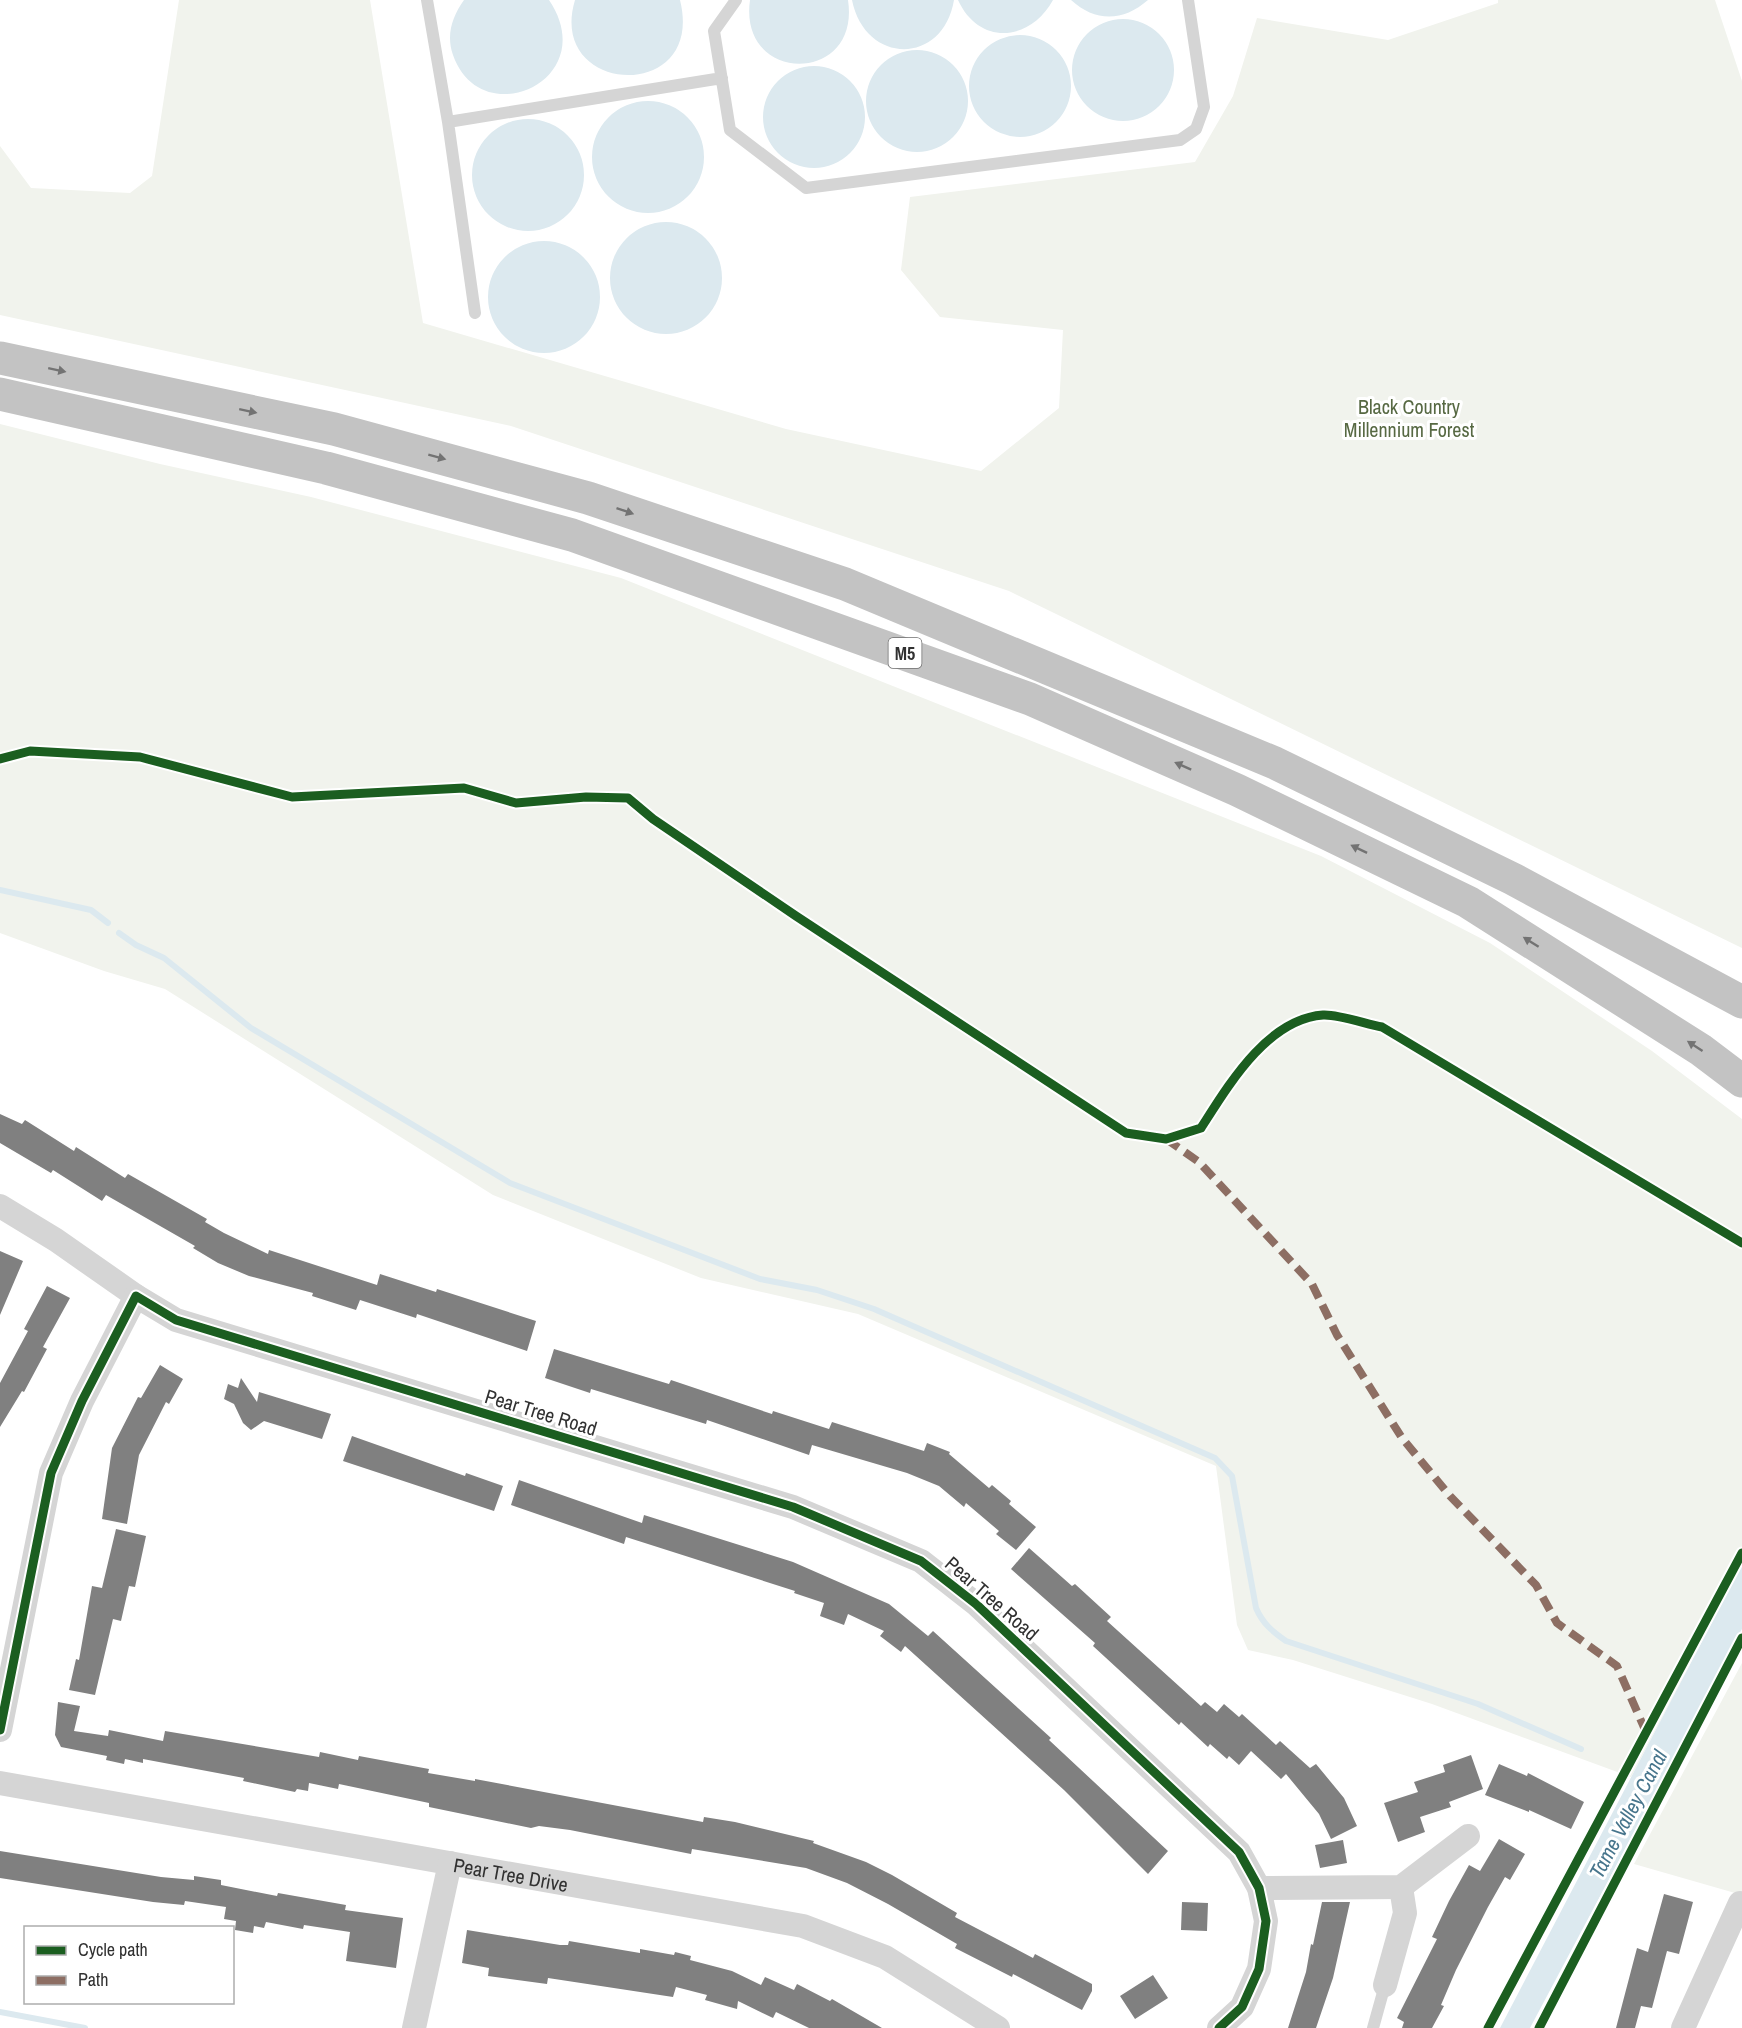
<svg xmlns="http://www.w3.org/2000/svg" width="1742" height="2028" viewBox="0 0 1742 2028" font-family="'Archivo Narrow',sans-serif">
<style>
.green{fill:#f1f3ed}
.water{fill:#dce9ef}
.lines{fill:none;stroke-linecap:round;stroke-linejoin:round}
.stream{stroke:#dce9ef;stroke-width:6}
.building{fill:#808080}
.service{stroke:#d5d5d5;stroke-width:12}
.minor{stroke:#d5d5d5;stroke-width:24}
.motorway{stroke:#c3c3c3;stroke-width:33}
.quiet{stroke:#8d6e63;stroke-width:8;stroke-dasharray:15 8;stroke-linecap:butt}
.cycleway-casing{stroke:#fff;stroke-width:13}
.cycleway{stroke:#1b5e20;stroke-width:9}
.oneway{fill:#737373}
.labels{text-anchor:middle;dominant-baseline:central;stroke-width:6;stroke-linejoin:round;paint-order:stroke}
.shield{fill:#fff;stroke:#6f6f6f;stroke-width:1.5}
.shield-label{font-size:18px;font-weight:bold;fill:#313131}
.park-label{font-size:20px;fill:#576943;stroke:#fff}
.street-label{font-size:20px;fill:#313131;stroke:#fff}
.water-label{font-size:21px;font-style:italic;fill:#47758c;stroke:#fff}
</style>
<rect width="100%" height="100%" fill="#fff"/>
<path class="green" d="M 179,0 L 370,0 L 423,323 L 786,429 L 981,471 L 1059,408 L 1063,330 L 940,317 L 901,270 L 910,197 L 1195,162 L 1233,96 L 1257,18 L 1388,40 L 1498,3 L 1498,0 L 1715,0 L 1742,81 L 1742,948 L 1009,591 L 511,426 L 0,315 L 0,146 L 31,188 L 130,193 L 152,176 Z
M 0,424 L 160,464 L 311,497 L 621,578 L 1321,856 L 1490,943 L 1652,1051 L 1742,1119 L 1742,1565 L 1631,1777 L 1432,1704 L 1293,1660 L 1248,1650 L 1237,1625 L 1216,1466 L 858,1314 L 701,1278 L 493,1195 L 165,989 L 104,971 L 0,933 Z
M 1742,1663 L 1742,1895 L 1634,1864 Z"/>
<path class="water" d="M 464,0 L 549,0 C 603,80 481,135 453,55 C 446,35 452,17 464,0 Z
M 575,0 L 680,0 C 706,104 546,96 575,0 Z
M 750,0 L 848,0 C 861,85 738,85 750,0 Z
M 852,0 L 954,0 C 943,66 865,65 852,0 Z
M 958,0 L 1053,0 C 1030,42 979,46 958,0 Z
M 1071,0 L 1148,0 C 1123,22 1095,22 1071,0 Z
M1072 70a51 51 0 1 1 102 0a51 51 0 1 1-102 0Z
M969 86a51 51 0 1 1 102 0a51 51 0 1 1-102 0Z
M866 101a51 51 0 1 1 102 0a51 51 0 1 1-102 0Z
M763 117a51 51 0 1 1 102 0a51 51 0 1 1-102 0Z
M592 157a56 56 0 1 1 112 0a56 56 0 1 1-112 0Z
M472 175a56 56 0 1 1 112 0a56 56 0 1 1-112 0Z
M610 278a56 56 0 1 1 112 0a56 56 0 1 1-112 0Z
M488 297a56 56 0 1 1 112 0a56 56 0 1 1-112 0Z
M 1742,1565 L 1742,1629 L 1530,2028 L 1500,2028 Z"/>
<g class="lines">
<path class="stream" d="M 0,890 L 91,910 L 108,923
M 119,933 L 136,945 L 164,958 L 251,1028 L 510,1183 L 760,1279 L 817,1290 L 874,1309 L 1215,1458 L 1232,1476 L 1256,1608 C 1263,1624 1272,1631 1286,1641 L 1478,1704 L 1581,1749
M 0,2012 L 85,2028"/>
</g>
<path class="building" d="M 0,1114 L 22,1124 L 25,1120 L 74,1151 L 76,1147 L 125,1178 L 128,1174 L 207,1219 L 205,1222 L 224,1233 L 268,1254 L 269,1250 L 377,1285 L 380,1274 L 436,1292 L 437,1289 L 536,1321 L 527,1351 L 417,1314 L 416,1318 L 360,1300 L 356,1310 L 312,1296 L 313,1293 L 249,1276 L 218,1263 L 193,1248 L 195,1246 L 106,1195 L 102,1201 L 53,1170 L 51,1173 L 0,1143 Z
M 0,1251 L 23,1261 L 0,1315 Z
M 47,1286 L 70,1298 L 43,1347 L 47,1349 L 24,1392 L 22,1391 L 0,1427 L 0,1383 L 28,1331 L 24,1329 Z
M 554,1349 L 669,1384 L 671,1380 L 772,1414 L 773,1411 L 829,1429 L 832,1422 L 924,1451 L 927,1443 L 950,1452 L 949,1454 L 989,1488 L 992,1485 L 1011,1501 L 1009,1504 L 1036,1527 L 1016,1550 L 996,1534 L 999,1531 L 966,1503 L 964,1507 L 939,1486 L 907,1473 L 812,1445 L 809,1455 L 707,1420 L 706,1424 L 591,1389 L 590,1393 L 545,1378 Z
M 160,1365 L 183,1379 L 169,1404 L 166,1402 L 139,1455 L 127,1524 L 102,1519 L 112,1448 L 138,1397 L 141,1398 Z
M 241,1378 L 257,1402 L 259,1392 L 331,1414 L 322,1439 L 264,1421 L 251,1430 L 243,1423 L 234,1404 L 224,1399 L 228,1384 L 238,1388 Z
M 352,1436 L 465,1476 L 466,1473 L 503,1486 L 494,1511 L 343,1461 Z
M 519,1480 L 642,1523 L 644,1515 L 793,1562 L 889,1604 L 928,1636 L 933,1631 L 1051,1738 L 1049,1740 L 1168,1851 L 1148,1874 L 1064,1790 L 905,1646 L 901,1652 L 880,1636 L 884,1631 L 848,1614 L 844,1625 L 820,1616 L 824,1603 L 794,1593 L 795,1591 L 626,1537 L 624,1544 L 511,1505 Z
M 116,1529 L 146,1536 L 135,1587 L 129,1586 L 121,1621 L 113,1619 L 95,1695 L 69,1690 L 76,1659 L 79,1660 L 92,1586 L 102,1588 Z
M 1029,1548 L 1072,1586 L 1075,1584 L 1111,1617 L 1107,1621 L 1201,1706 L 1205,1702 L 1217,1712 L 1224,1704 L 1239,1717 L 1242,1714 L 1276,1745 L 1280,1741 L 1310,1768 L 1316,1764 L 1344,1798 L 1357,1826 L 1331,1839 L 1319,1814 L 1286,1774 L 1281,1779 L 1251,1751 L 1239,1765 L 1229,1756 L 1227,1759 L 1210,1744 L 1208,1747 L 1181,1722 L 1179,1725 L 1093,1646 L 1095,1643 L 1011,1569 Z
M 58,1702 L 80,1706 L 74,1731 L 108,1736 L 109,1730 L 163,1741 L 165,1731 L 319,1757 L 320,1752 L 358,1760 L 359,1756 L 429,1769 L 428,1773 L 475,1781 L 475,1779 L 703,1822 L 704,1817 L 735,1822 L 814,1841 L 813,1843 L 866,1862 L 892,1875 L 957,1913 L 955,1917 L 1033,1958 L 1035,1954 L 1092,1984 L 1092,1991 L 1082,2010 L 1013,1974 L 1012,1977 L 955,1948 L 957,1944 L 888,1904 L 847,1883 L 806,1868 L 692,1849 L 691,1854 L 570,1830 L 539,1826 L 531,1828 L 429,1807 L 429,1803 L 339,1784 L 338,1789 L 309,1783 L 308,1791 L 297,1789 L 295,1792 L 243,1781 L 244,1778 L 143,1759 L 143,1763 L 125,1759 L 124,1764 L 106,1760 L 107,1756 L 61,1747 L 55,1735 Z
M 1471,1755 L 1483,1789 L 1449,1802 L 1451,1807 L 1420,1817 L 1425,1832 L 1398,1842 L 1384,1803 L 1418,1792 L 1414,1782 L 1445,1772 L 1443,1765 Z
M 1499,1764 L 1527,1776 L 1528,1773 L 1584,1802 L 1571,1829 L 1529,1810 L 1529,1812 L 1485,1795 Z
M 1499,1839 L 1525,1854 L 1510,1880 L 1505,1877 L 1488,1907 L 1456,1970 L 1441,2005 L 1444,2006 L 1432,2028 L 1402,2028 L 1404,2022 L 1397,2018 L 1437,1939 L 1432,1937 L 1449,1901 L 1469,1865 L 1480,1871 Z
M 1343,1840 L 1347,1863 L 1320,1868 L 1315,1845 Z
M 0,1851 L 161,1877 L 194,1880 L 194,1876 L 221,1880 L 221,1885 L 277,1896 L 278,1893 L 346,1905 L 345,1910 L 403,1918 L 396,1968 L 346,1961 L 350,1932 L 304,1925 L 303,1929 L 266,1922 L 264,1928 L 254,1926 L 253,1933 L 235,1930 L 236,1921 L 224,1919 L 226,1907 L 185,1901 L 184,1905 L 153,1902 L 0,1878 Z
M 1664,1894 L 1693,1902 L 1679,1954 L 1667,1951 L 1652,2008 L 1641,2006 L 1635,2028 L 1616,2028 L 1637,1948 L 1648,1952 Z
M 1182,1902 L 1208,1903 L 1207,1931 L 1181,1930 Z
M 1322,1902 L 1350,1902 L 1333,1978 L 1316,2028 L 1288,2028 L 1306,1972 L 1311,1944 L 1313,1945 Z
M 467,1930 L 560,1945 L 568,1945 L 569,1941 L 640,1953 L 640,1949 L 674,1955 L 675,1952 L 691,1956 L 690,1960 L 732,1971 L 761,1985 L 765,1977 L 794,1990 L 797,1984 L 830,2001 L 832,1999 L 882,2028 L 809,2028 L 776,2012 L 773,2018 L 738,2001 L 737,2009 L 705,2000 L 707,1995 L 676,1987 L 673,1997 L 548,1978 L 547,1984 L 488,1976 L 489,1968 L 462,1963 Z
M 1153,1975 L 1168,1998 L 1135,2019 L 1120,1996 Z"/>
<g class="lines">
<path class="service" d="M 427,0 L 448,122 L 722,78
M 736,0 L 714,31 L 730,130 L 806,188 L 1180,140 L 1196,129 L 1204,107 L 1188,0
M 448,122 L 475,313
M 1373,2028 L 1385,1985"/>
<g class="minor">
<path d="M 0,1206 L 56,1240 L 136,1296"/>
<path d="M 0,1730 L 51,1473 L 82,1401 L 136,1296 L 176,1320 L 793,1507 L 921,1561 L 976,1604 L 1239,1852 L 1259,1888 L 1266,1921 L 1259,1969 L 1242,2007 L 1219,2028"/>
<path id="s1" d="M 0,1783 L 803,1926 L 885,1957 L 998,2028"/>
<path d="M 1259,1888 L 1401,1887 L 1468,1836"/>
<path d="M 1385,1985 L 1405,1913 L 1401,1887"/>
<path d="M 414,2028 L 450,1863"/>
<path d="M 1683,2028 L 1740,1903"/>
</g>
<path class="motorway" d="M 0,358 L 334,429 L 588,498 L 845,584 L 1275,763 L 1513,879 L 1742,1002
M 0,394 L 326,468 L 572,535 L 1030,699 L 1237,790 L 1468,902 L 1701,1050 L 1742,1081"/>
<path class="quiet" d="M 1166,1139 L 1199,1162 L 1312,1284 L 1337,1335 L 1402,1438 L 1450,1496 L 1536,1585 L 1557,1623 L 1617,1666 L 1646,1732"/>
<defs>
<path id="cycleway" d="M 0,759 L 30,751 L 140,757 L 292,797 L 464,788 L 516,803 L 586,797 L 628,798 L 653,819 L 796,916 L 1126,1133 L 1166,1139 L 1201,1128 C 1228,1086 1267,1019 1323,1015 C 1338,1014 1366,1024 1382,1027 L 1742,1243
M 0,1730 L 51,1473 L 82,1401 L 136,1296 L 176,1320 L 793,1507 L 921,1561 L 976,1604 L 1239,1852 L 1259,1888 L 1266,1921 L 1259,1969 L 1242,2007 L 1219,2028
M 1488,2028 L 1742,1553
M 1539,2028 L 1742,1638"/>
</defs>
<use href="#cycleway" class="cycleway-casing"/>
<use href="#cycleway" class="cycleway"/>
</g>
<defs><path id="oneway-solid" d="M-6-.8H1V-3.2L6.5 0L1 3.2V.8H-6Z" transform="scale(1.5)"/></defs>
<g class="oneway">
<use href="#oneway-solid" transform="translate(57 370) rotate(12)"/>
<use href="#oneway-solid" transform="translate(248 411) rotate(12)"/>
<use href="#oneway-solid" transform="translate(437 457) rotate(15)"/>
<use href="#oneway-solid" transform="translate(625 511) rotate(19)"/>
<use href="#oneway-solid" transform="translate(1183 766) rotate(-156)"/>
<use href="#oneway-solid" transform="translate(1359 849) rotate(-154)"/>
<use href="#oneway-solid" transform="translate(1531 942) rotate(-148)"/>
<use href="#oneway-solid" transform="translate(1695 1046) rotate(-147)"/>
</g>
<g class="labels">
<rect class="shield" x="888.5" y="638" width="33" height="30" rx="4.5"/>
<g class="shield-label">
<text x="905" y="653">M5</text>
</g>
<g class="park-label">
<text x="1409" y="406">Black Country<tspan x="1409" dy="23">Millennium Forest</tspan></text>
</g>
<g class="street-label">
<text transform="translate(541 1412) rotate(17)">Pear Tree Road</text>
<text transform="translate(992 1598) rotate(41)">Pear Tree Road</text>
<text stroke="none"><textPath href="#s1" startOffset="519">Pear Tree Drive</textPath></text>
</g>
<g class="water-label">
<text transform="translate(1628 1814) rotate(-62)">Tame Valley Canal</text>
</g>
</g>
<rect x="24" y="1926" width="210" height="78" fill="#ffffff" stroke="#adadad" stroke-width="1.5"/>
<rect x="36" y="1946" width="30" height="9" fill="#1b5e20" stroke="#adadad" stroke-width="1.5"/>
<text x="78" y="1956" font-size="18" fill="#313131">Cycle path</text>
<rect x="36" y="1976" width="30" height="9" fill="#8d6e63" stroke="#adadad" stroke-width="1.5"/>
<text x="78" y="1986" font-size="18" fill="#313131">Path</text>
</svg>
